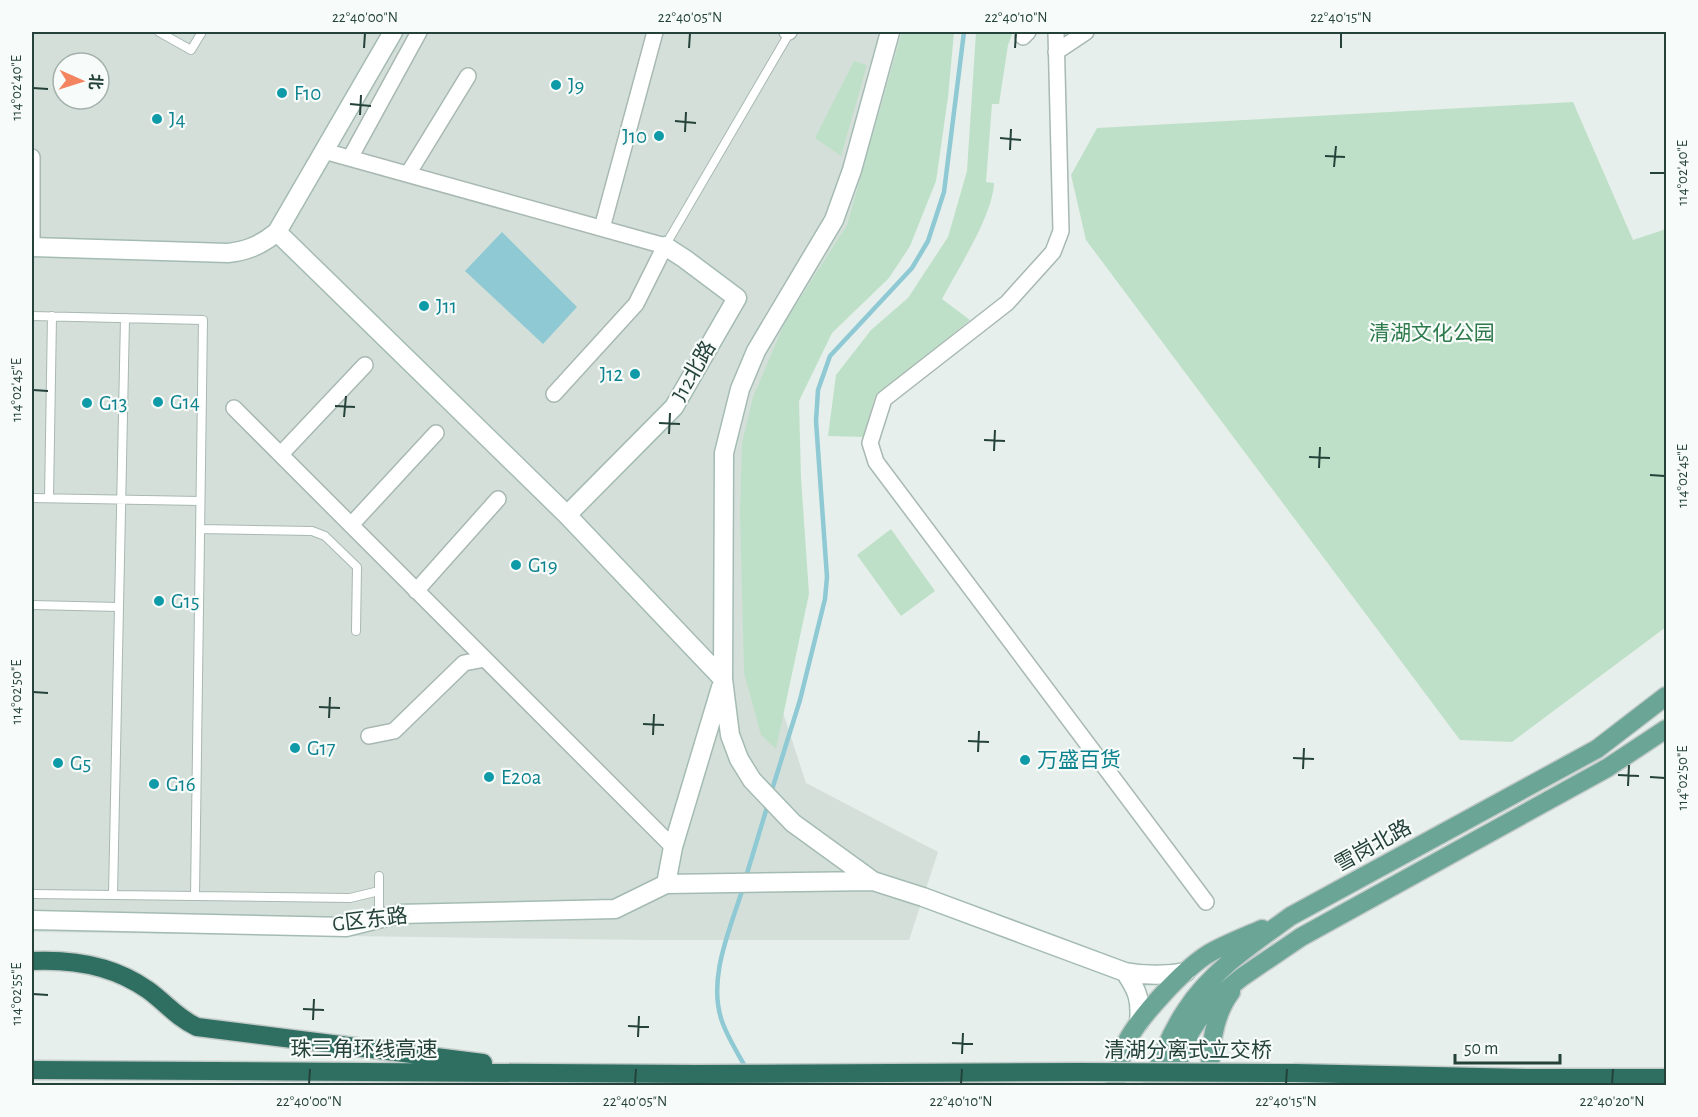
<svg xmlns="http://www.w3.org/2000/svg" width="1698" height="1117" viewBox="0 0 1698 1117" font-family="'Alegreya Sans','Noto Sans SC',sans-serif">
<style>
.built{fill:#d4dfda;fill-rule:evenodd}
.green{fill:#bfe0c8}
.water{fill:#8ec9d4}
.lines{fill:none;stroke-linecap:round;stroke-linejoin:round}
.stream{stroke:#8ec9d4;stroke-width:4.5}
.lane-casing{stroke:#a8b8b2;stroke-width:10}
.street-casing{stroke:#a8b8b2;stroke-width:18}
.secondary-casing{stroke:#a4bbb3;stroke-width:21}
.primary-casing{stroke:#c2cac8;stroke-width:21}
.highway-casing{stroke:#c2cac8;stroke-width:21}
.lane{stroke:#fff;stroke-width:8}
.street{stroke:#fff;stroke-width:15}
.secondary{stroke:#fff;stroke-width:18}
.primary{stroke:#6aa596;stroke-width:18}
.highway{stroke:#2f6f62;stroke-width:18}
.highway-bridge-casing{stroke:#c2cac8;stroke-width:21;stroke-linecap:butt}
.highway-bridge{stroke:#2f6f62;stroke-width:18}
.ticks{fill:none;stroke:#24423a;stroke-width:2}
.culture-dot{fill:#0f9aa8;stroke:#f7fbf9;stroke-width:2}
.labels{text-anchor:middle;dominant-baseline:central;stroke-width:4.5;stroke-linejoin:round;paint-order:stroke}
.culture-label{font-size:21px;fill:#0d838f;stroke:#f7fbf9;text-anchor:start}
.park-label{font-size:21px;fill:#2d7a4b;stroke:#f7fbf9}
.street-label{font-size:21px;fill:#24423a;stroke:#f7fbf9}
.neatline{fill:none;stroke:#24423a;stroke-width:2}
.ticks-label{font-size:15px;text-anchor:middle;fill:#24423a}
</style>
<rect width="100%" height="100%" fill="#e6efeb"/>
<path class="built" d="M 32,32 L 935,32 L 770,394 L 763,651 L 806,783 L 938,852 L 909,940 L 652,940 L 32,932 ZM 63,63 L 99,63 L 99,99 L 63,99 Z"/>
<path class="green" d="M 902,32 L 954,32 L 948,97 L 936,181 L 910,246 L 889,278 L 832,333 L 799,401 L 801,478 L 809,594 L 776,749 L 761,735 L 744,673 L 740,513 L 742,443 L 753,397 L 785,322 L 847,225 Z
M 976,32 L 1013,32 L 1008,45 L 999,104 L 992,104 L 986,182 L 994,183 C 993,215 958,269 942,299 L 970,320 L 875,397 L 863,437 L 828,436 L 836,375 L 871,330 L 908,298 L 948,237 L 967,171 Z
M 854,61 L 867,65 L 841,156 L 815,138 Z
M 1573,102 L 1633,240 L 1666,229 L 1666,627 L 1512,742 L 1460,740 L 1086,240 L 1071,175 L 1097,128 Z
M 891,529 L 935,591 L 901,616 L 857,555 Z"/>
<path class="water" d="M 502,232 L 577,307 L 543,344 L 465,271 Z"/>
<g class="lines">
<path class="stream" d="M 771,793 L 800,700 L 825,599 L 827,577 L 816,421 L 818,390 L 830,356 L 912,268 L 928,241 L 944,192 L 964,32
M 745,880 L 768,804
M 743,888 C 730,929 706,981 723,1024 C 729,1040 739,1055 747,1070"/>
<defs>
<path id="lane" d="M 159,32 L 191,50 L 202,32
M 665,246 L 790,32
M 32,316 L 203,320 L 195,896
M 32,498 L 200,501
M 49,498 L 52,316
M 200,529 L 312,531 L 325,536 L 357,567 L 356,631
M 32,605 L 119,607
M 32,894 L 350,898 L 379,891
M 113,895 L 125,318
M 379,917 L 379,876"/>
<path id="street" d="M 787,32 L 789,32
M 1056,32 L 1061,231 L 1053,252 L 1007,303 L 884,399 L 870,443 L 876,462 L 1206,902
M 1023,37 L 1028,32
M 1056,52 L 1086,32
M 324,151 L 665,246 L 636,304 L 554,394
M 32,157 L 32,247
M 350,158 L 419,32
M 408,174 L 468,76
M 602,228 L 655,32
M 234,408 L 673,847
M 281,454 L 365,365
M 351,525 L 436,433
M 416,591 L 498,499
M 369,736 L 394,731 L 464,663 L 485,659"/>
<path id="secondary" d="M 890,32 L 852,170 L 834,220 L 756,351 L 740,389 L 724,453 L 723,679 L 730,735 L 739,759 L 752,780 L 793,823 L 873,881 L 923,897 L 1125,972 C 1147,976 1165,976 1186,972
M 277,232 L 567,515 L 723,679
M 32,247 L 228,253 C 247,251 261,245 277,232 L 393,32
M 567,515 L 674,407 L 737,298 L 685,259 L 665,246
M 666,884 L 673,847 L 721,687
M 32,920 L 346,927 L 398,914 L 615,909 L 666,884 L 873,881
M 1125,972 C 1138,991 1141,1000 1139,1023"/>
<path id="primary" d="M 1115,1086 C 1118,1071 1121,1055 1127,1041 C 1141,1015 1183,970 1208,954 C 1225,944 1244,937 1262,929
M 1152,1086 C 1160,1059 1170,1034 1186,1010 C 1211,971 1254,943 1291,916 L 1597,749 L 1666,696
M 1168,1086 L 1191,1031 L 1203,1013 L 1221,994 L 1242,977 L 1301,937 L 1607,768 L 1666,729
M 1210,1086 C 1209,1055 1212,1017 1231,992"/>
<path id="highway" d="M 32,961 C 73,959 113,965 148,990 C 166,1003 176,1017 197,1027 L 483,1063
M 32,1070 L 696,1074 L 1080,1072
M 1295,1073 L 1528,1078 L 1666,1078"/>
</defs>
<use href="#lane" class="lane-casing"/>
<use href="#street" class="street-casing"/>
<use href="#secondary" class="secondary-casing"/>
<use href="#primary" class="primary-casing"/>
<use href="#highway" class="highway-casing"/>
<use href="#lane" class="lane"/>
<use href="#street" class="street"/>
<use href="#secondary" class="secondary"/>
<use href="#primary" class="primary"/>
<use href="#highway" class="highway"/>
<defs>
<path id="highway-bridge" d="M 1080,1072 L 1295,1073"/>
</defs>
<use href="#highway-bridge" class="highway-bridge-casing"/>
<use href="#highway-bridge" class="highway-bridge"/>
</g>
<path class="ticks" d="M 364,48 L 365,33M 689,48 L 690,33M 1015,48 L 1016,33M 1341,48 L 1341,33M 33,88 L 48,89M 350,104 L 371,106M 360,115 L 361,95M 675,121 L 696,123M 685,132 L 686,112M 1000,138 L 1021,140M 1010,150 L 1011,129M 1325,156 L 1345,157M 1334,167 L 1336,146M 1650,173 L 1665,173M 33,390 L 48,391M 335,406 L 355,407M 344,417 L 346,396M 659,423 L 680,424M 669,434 L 670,413M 984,440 L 1005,441M 994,451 L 995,430M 1309,457 L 1330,458M 1319,468 L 1320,447M 1650,475 L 1665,476M 33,692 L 48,693M 319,707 L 340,708M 329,718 L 330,697M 643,724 L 664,725M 653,735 L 654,714M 968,741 L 989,742M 978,752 L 979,731M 1293,758 L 1314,759M 1303,769 L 1304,748M 1618,775 L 1639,776M 1650,777 L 1665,778M 1628,786 L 1629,765M 33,994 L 48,995M 303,1009 L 324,1010M 313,1020 L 314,999M 628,1026 L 649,1027M 638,1037 L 639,1016M 952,1043 L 973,1044M 962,1054 L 963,1033M 309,1084 L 310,1069M 635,1084 L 636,1069M 961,1084 L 962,1069M 1286,1084 L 1287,1069M 1612,1084 L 1613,1069"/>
<g class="culture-dot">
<circle cx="556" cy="85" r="6"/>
<circle cx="282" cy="93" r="6"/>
<circle cx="157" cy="119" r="6"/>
<circle cx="659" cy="136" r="6"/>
<circle cx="424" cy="306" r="6"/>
<circle cx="635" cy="374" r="6"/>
<circle cx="158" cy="402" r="6"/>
<circle cx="87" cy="403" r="6"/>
<circle cx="516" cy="565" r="6"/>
<circle cx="159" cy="601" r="6"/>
<circle cx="295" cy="748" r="6"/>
<circle cx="1025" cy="760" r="6"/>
<circle cx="58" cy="763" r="6"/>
<circle cx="489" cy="777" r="6"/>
<circle cx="154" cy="784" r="6"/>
</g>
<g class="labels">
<g class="culture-label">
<text x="568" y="85">J9</text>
<text x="294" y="93">F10</text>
<text x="169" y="119">J4</text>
<text x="647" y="136" text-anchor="end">J10</text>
<text x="436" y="306">J11</text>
<text x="623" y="374" text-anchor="end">J12</text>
<text x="170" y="402">G14</text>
<text x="99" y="403">G13</text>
<text x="528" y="565">G19</text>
<text x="171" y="601">G15</text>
<text x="307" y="748">G17</text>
<text x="1037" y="760">万盛百货</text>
<text x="70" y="763">G5</text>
<text x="501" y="777">E20a</text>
<text x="166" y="784">G16</text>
</g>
<g class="park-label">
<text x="1432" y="333">清湖文化公园</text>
</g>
<g class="street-label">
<text transform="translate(694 371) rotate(-60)">J12北路</text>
<text transform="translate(1373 846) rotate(-29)">雪岗北路</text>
<text transform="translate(370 920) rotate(-7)">G区东路</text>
<text x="364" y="1049">珠三角环线高速</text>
<text x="1188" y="1050">清湖分离式立交桥</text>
</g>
</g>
<rect width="1698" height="1117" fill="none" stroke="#f7fbf9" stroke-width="66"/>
<g transform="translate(81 81) rotate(93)"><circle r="28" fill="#f7fbf9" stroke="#a3b1ad" stroke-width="1.5"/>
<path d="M0-4.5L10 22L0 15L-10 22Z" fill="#f4845f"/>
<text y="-9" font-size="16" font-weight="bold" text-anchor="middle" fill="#24423a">北</text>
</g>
<path d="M1455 1054v9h105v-9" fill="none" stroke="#24423a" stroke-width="3"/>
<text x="1464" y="1054" font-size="18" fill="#24423a" stroke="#f7fbf9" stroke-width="4.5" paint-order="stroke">50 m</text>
<rect x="33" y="33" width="1632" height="1051" class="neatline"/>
<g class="ticks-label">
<text x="365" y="22">22°40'00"N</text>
<text x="690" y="22">22°40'05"N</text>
<text x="1016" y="22">22°40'10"N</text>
<text x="1341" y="22">22°40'15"N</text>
<text transform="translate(16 88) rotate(-90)" y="5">114°02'40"E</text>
<text transform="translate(1682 173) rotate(-90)" y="5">114°02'40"E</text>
<text transform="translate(16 390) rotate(-90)" y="5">114°02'45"E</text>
<text transform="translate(1682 476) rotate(-90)" y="5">114°02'45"E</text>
<text transform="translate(16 692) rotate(-90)" y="5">114°02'50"E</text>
<text transform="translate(1682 778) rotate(-90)" y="5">114°02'50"E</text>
<text transform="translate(16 994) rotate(-90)" y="5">114°02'55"E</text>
<text x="309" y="1106">22°40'00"N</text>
<text x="635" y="1106">22°40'05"N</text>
<text x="961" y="1106">22°40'10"N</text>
<text x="1286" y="1106">22°40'15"N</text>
<text x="1612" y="1106">22°40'20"N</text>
</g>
</svg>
